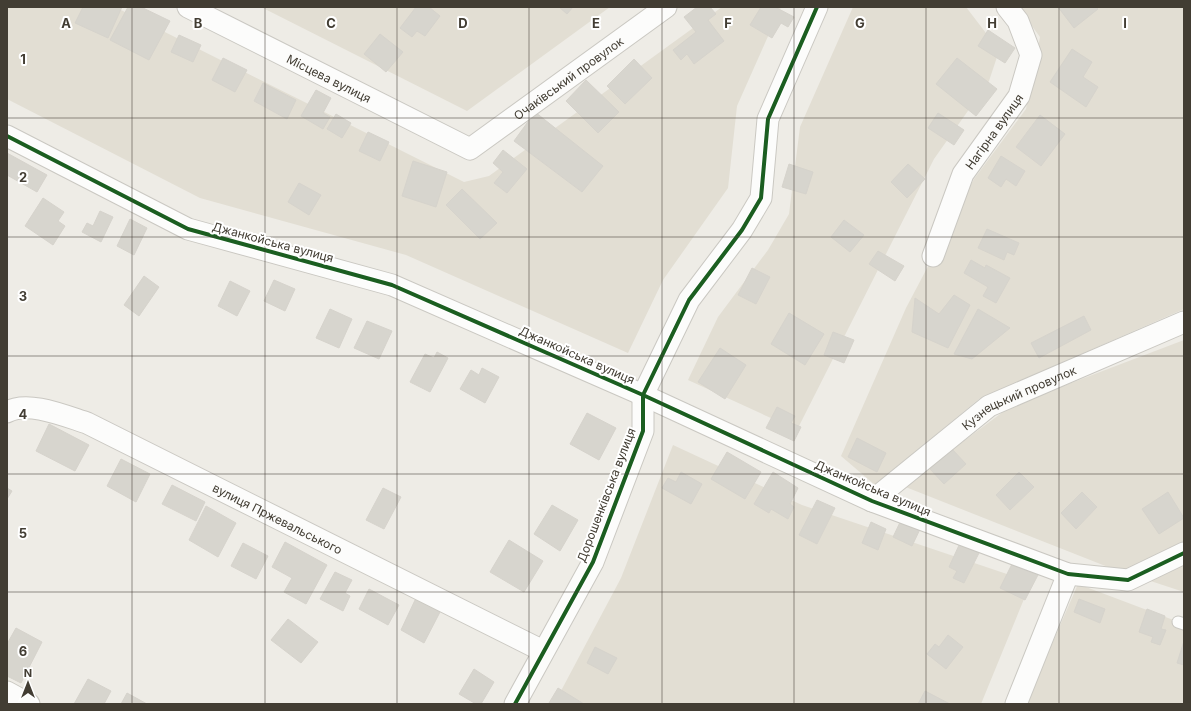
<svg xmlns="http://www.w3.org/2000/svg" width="1191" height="711" viewBox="0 0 1191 711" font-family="Inter,sans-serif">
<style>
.residential{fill:#e2ded3}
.building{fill:#d7d5ce;stroke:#d6d3cc}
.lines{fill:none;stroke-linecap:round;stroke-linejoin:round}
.service-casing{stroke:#cac8c2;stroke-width:13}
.minor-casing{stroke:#cac8c2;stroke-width:23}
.service{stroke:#fcfcfb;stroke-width:11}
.minor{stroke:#fcfcfb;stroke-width:21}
.cycleway-casing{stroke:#fff;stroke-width:6}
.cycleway{stroke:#1b5e20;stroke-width:4}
.grid{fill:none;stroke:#423d33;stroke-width:1;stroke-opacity:0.55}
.labels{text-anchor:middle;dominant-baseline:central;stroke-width:4;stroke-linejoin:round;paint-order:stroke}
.street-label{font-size:12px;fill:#423d33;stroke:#fff}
.grid-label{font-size:13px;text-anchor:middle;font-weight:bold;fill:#423d33;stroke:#fff;stroke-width:4;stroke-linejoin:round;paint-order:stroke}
</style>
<rect width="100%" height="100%" fill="#eeece6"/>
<path class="residential" d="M 7,7 L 115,7 L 464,182 L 489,176 L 722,7 L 781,7 L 737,106 L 728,188 L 663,280 L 628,353 L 406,255 L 200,198 L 7,99 Z
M 261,7 L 610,7 L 467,111 Z
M 853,7 L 966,7 L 989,37 L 997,57 L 989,81 L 934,159 L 797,430 L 688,380 L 718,317 L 768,250 L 789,214 L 800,127 Z
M 1018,7 L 1184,7 L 1184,309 L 979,399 L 875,485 L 841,456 L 906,308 L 974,179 L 1026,109 L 1040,37 Z
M 1184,340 L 1184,592 L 1108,567 L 903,486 L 1011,406 Z
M 673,445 L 802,505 L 1031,582 L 981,704 L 554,704 L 621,578 Z
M 1078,584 L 1184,624 L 1184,704 L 1026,704 Z"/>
<path class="building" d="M 83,7 L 122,7 L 108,38 L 75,23 Z
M 128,7 L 141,7 L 170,21 L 149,60 L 110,40 Z
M 416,7 L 429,7 L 440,16 L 425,36 L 417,31 L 412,37 L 400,28 Z
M 559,7 L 573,7 L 567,14 Z
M 697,7 L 710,7 L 716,14 L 708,20 L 724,41 L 694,64 L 687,54 L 681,60 L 673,50 L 696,32 L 684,17 Z
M 761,7 L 775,7 L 794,17 L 788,27 L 781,23 L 772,38 L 750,25 Z
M 1058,7 L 1096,7 L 1098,9 L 1074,28 Z
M 988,30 L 1015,48 L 1005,63 L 978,46 Z
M 380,34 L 403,52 L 386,72 L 364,54 Z
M 179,35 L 201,45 L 193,62 L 171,52 Z
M 1072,49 L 1092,62 L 1083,77 L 1098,87 L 1086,107 L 1050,82 Z
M 223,58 L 247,70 L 235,92 L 212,80 Z
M 957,58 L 997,89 L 976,116 L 936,84 Z
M 634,59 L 652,78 L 625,104 L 607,86 Z
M 586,80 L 619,112 L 598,133 L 566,101 Z
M 263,83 L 296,100 L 287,119 L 254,101 Z
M 316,90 L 331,98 L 323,113 L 330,117 L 323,129 L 301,116 Z
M 535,112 L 603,166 L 582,192 L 514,141 Z
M 938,113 L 964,130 L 954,145 L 928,128 Z
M 336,114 L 351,123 L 342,138 L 327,129 Z
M 1040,115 L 1065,134 L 1041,166 L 1016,147 Z
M 368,132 L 389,142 L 380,161 L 359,151 Z
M 503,150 L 527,169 L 507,193 L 494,183 L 503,172 L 493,163 Z
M 7,153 L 47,175 L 37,192 L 7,175 Z
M 1001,156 L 1025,171 L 1016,186 L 1006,179 L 1001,187 L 988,178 Z
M 413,161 L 447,172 L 436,207 L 402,196 Z
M 789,164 L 813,172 L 806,194 L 782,187 Z
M 908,164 L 925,179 L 907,198 L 891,182 Z
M 299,183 L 321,195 L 309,215 L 288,202 Z
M 462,189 L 497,223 L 480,239 L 446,205 Z
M 43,198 L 64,212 L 58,221 L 65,226 L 53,245 L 25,226 Z
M 100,211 L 113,217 L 101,242 L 82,232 L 87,223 L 93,226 Z
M 130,219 L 147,228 L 134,255 L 117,246 Z
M 844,220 L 864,235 L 850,252 L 831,237 Z
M 987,229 L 1019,243 L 1014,255 L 1007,252 L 1004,260 L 978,248 Z
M 878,251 L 904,266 L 895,281 L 869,264 Z
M 971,260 L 985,268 L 986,265 L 1010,278 L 996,303 L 983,296 L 988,287 L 964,273 Z
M 752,268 L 770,277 L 756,304 L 738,295 Z
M 144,276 L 159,287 L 139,316 L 124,305 Z
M 274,280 L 295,289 L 285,311 L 264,301 Z
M 230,281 L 250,291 L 237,316 L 218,306 Z
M 954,295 L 970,305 L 948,348 L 912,332 L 915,298 L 939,314 Z
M 330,309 L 352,319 L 339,348 L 316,338 Z
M 978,309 L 1010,328 L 972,359 L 954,354 Z
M 789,313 L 824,334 L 805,365 L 771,344 Z
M 1084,316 L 1091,330 L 1039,358 L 1031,343 Z
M 367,321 L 392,331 L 379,359 L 354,348 Z
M 833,332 L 854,340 L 844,363 L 824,355 Z
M 720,348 L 746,365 L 725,399 L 698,382 Z
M 437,352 L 448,358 L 430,392 L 410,382 L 425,354 L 434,358 Z
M 482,368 L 499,377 L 485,403 L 460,389 L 471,370 L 479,375 Z
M 777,407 L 795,416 L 791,423 L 801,427 L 794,441 L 766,428 Z
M 587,413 L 616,428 L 599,460 L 570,444 Z
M 49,424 L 89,445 L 75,471 L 36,451 Z
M 857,438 L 886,453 L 877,472 L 848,457 Z
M 952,449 L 966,464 L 944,484 L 930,469 Z
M 727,452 L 761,472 L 745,499 L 711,479 Z
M 121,459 L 150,474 L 136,502 L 107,486 Z
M 681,472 L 702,484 L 691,504 L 662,488 L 668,478 L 676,482 Z
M 773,472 L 798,488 L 790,504 L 794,507 L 788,519 L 771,509 L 769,513 L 754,504 Z
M 1019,472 L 1034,487 L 1010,510 L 996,495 Z
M 172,485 L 205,502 L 196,521 L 162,504 Z
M 7,488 L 12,491 L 7,499 Z
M 383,488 L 401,497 L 384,529 L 366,520 Z
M 1082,492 L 1097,507 L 1076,529 L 1061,513 Z
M 1168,492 L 1184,518 L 1159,534 L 1142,509 Z
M 817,500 L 835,508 L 817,544 L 799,535 Z
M 552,505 L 578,520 L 560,551 L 534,534 Z
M 206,506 L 236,523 L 218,557 L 189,540 Z
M 903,516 L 922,525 L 912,546 L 893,537 Z
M 871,522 L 886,529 L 878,550 L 862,543 Z
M 509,540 L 543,561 L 524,592 L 490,572 Z
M 285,542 L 327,565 L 306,604 L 284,592 L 292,578 L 272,567 Z
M 243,543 L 268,556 L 256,579 L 231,566 Z
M 960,543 L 979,553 L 964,583 L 953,578 L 957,571 L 949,567 Z
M 1015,558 L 1040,571 L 1025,600 L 1000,588 Z
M 335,572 L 352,580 L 345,593 L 350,596 L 343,611 L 320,599 Z
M 369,589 L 399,605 L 388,625 L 359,609 Z
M 416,598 L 440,612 L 424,643 L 401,630 Z
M 1079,599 L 1105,609 L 1100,623 L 1074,612 Z
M 1147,609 L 1165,616 L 1161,629 L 1166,630 L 1160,645 L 1151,642 L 1153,637 L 1139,632 Z
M 288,619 L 318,642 L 301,663 L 271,640 Z
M 16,628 L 42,642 L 21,683 L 7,676 L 7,644 Z
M 948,635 L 963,647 L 946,669 L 927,654 L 935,644 L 939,647 Z
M 1184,641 L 1184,665 L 1177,663 Z
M 595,647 L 617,658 L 608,674 L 587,663 Z
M 474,669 L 494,682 L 481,704 L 476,704 L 459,694 Z
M 88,679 L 111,691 L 104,704 L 74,704 Z
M 558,688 L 584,704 L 551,704 L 549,703 Z
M 925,691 L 950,704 L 918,704 Z
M 127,693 L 147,704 L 121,704 Z"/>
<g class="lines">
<defs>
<path id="service" d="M 1178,622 L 1184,624"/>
<g id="minor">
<path id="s1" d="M 188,7 L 470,149 L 666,7"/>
<path d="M 7,136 L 188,229 L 392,285 L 643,395 L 872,501 L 1068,574 L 1128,580 L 1184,553"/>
<path id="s2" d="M 933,256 L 963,174 L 1019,96 L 1031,55 L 1018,21 L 1007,7"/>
<path id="s3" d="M 7,412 C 28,400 65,416 87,423 L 543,651"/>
<path id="s4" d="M 872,501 L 989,406 L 1184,322"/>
<path d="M 7,692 L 29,704"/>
<path d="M 515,704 L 593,562 L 643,431 L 643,395 L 689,300 L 742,230 L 761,198 L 768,119 L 817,7"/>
<path d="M 1016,704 L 1068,574"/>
</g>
</defs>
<use href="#service" class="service-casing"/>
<use href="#minor" class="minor-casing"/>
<use href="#service" class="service"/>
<use href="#minor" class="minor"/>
<defs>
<path id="cycleway" d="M 7,136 L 188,229 L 392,285 L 643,395 L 872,501 L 1068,574 L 1128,580 L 1184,553
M 515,704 L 593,562 L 643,431 L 643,395 L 689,300 L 742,230 L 761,198 L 768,119 L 817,7"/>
</defs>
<use href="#cycleway" class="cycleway-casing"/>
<use href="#cycleway" class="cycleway"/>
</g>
<path class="grid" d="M 132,7 L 132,704M 265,7 L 265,704M 397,7 L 397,704M 529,7 L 529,704M 662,7 L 662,704M 794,7 L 794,704M 926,7 L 926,704M 1059,7 L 1059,704M 7,118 L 1184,118M 7,237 L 1184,237M 7,356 L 1184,356M 7,474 L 1184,474M 7,592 L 1184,592"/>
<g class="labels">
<g class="street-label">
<text stroke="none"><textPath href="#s1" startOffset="158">Місцева вулиця</textPath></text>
<text stroke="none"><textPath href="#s1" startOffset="437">Очаківський провулок</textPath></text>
<text stroke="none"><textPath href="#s2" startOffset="140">Нагірна вулиця</textPath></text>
<text transform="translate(273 242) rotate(15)">Джанкойська вулиця</text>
<text transform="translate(577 355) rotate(24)">Джанкойська вулиця</text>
<text stroke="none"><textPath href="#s4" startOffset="181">Кузнецький провулок</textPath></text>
<text transform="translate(873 488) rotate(23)">Джанкойська вулиця</text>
<text transform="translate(606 495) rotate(-69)">Дорошенківська вулиця</text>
<text stroke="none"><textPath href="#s3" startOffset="296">вулиця Пржевальського</textPath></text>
</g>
</g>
<g class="grid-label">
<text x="66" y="28">A</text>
<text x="198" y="28">B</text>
<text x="331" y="28">C</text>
<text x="463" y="28">D</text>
<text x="596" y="28">E</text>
<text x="728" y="28">F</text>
<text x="860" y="28">G</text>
<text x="992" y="28">H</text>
<text x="1125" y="28">I</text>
<text x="23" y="64">1</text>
<text x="23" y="182">2</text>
<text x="23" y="301">3</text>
<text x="23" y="419">4</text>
<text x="23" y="538">5</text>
<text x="23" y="656">6</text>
</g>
<rect width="1191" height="711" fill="none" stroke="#423d33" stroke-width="16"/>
<g transform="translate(28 683)" stroke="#ffffff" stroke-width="3" paint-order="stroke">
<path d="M0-3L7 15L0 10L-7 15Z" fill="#423d33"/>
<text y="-6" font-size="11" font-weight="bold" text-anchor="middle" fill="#423d33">N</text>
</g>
</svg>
